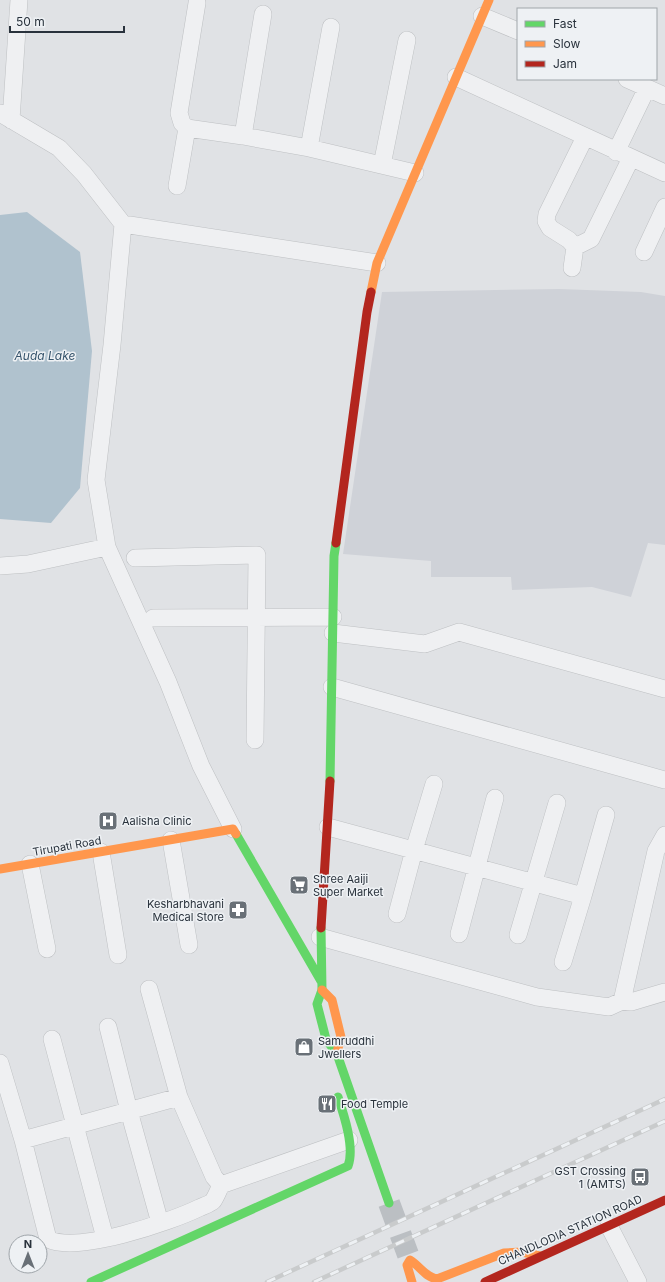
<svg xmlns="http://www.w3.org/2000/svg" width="665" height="1282" viewBox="0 0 665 1282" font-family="Inter,sans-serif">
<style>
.built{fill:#cfd2d8}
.water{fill:#b0c2ce}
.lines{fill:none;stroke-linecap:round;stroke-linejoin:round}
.secondary-tunnel{stroke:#bbbfc3;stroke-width:22;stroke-dasharray:22 11;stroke-linecap:butt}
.street-casing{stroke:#bec0c3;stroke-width:18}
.street{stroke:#eff0f2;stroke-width:17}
.fast{stroke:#63d668;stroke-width:9}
.slow{stroke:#ff974d;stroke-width:9}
.jam{stroke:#b3261e;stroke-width:9}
.rail-casing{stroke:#c9cbcc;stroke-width:4.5}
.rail{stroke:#eef1f4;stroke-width:3;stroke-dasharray:9;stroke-linecap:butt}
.labels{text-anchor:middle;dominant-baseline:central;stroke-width:3;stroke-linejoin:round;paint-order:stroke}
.poi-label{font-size:11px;fill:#29323c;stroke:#eef1f4;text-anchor:start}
.street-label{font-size:11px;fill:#29323c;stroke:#eef1f4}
.water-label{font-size:12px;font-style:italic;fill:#36546c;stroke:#eef1f4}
</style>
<rect width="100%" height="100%" fill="#e0e2e5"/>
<path class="built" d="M 559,289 L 641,292 L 665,296 L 665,545 L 648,543 L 631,597 L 592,587 L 512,590 L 511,577 L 431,577 L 431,561 L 343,554 L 382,292 Z"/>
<path class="water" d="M 27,212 L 80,252 L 92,351 L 80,488 L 51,523 L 0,519 L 0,215 Z"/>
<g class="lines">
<path class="secondary-tunnel" d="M 389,1203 L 410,1260"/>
<defs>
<path id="street" d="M 197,3 L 179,113 L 182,123 L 187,128 L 243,136
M 263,14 L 243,136 L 309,148 L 415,173
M 482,16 L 518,31
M 456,77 L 665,173
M 627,79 L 665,96
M 0,113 L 59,148 L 84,174 L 123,224 L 377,263
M 11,120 L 19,0
M 309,148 L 331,27
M 616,152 L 647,88
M 382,165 L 407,40
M 177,186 L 187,128
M 123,224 L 112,345 L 96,480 L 107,547 L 168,682 L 201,766 L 233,829
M 575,247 L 591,239 L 631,158
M 644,252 L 665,207
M 572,268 L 575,247 L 569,240 L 550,228 L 546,221 L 547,214 L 585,137
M 135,558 L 257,555 L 255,740
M 0,566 L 28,564 L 107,547
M 153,618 L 333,617
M 333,633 L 425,644 L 459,632 L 665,689
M 332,687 L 665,780
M 328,827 L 583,896 L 606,815
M 171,840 L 189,945
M 101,852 L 118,955
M 30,864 L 47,949
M 397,914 L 414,850 L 434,784
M 459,934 L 495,798
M 518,935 L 557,803
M 320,937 L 537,997 L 609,1007 L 622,1001 L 631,1002 L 665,992
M 563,962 L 583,896
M 149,989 L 179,1097 L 214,1177 L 221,1185 L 349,1140
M 622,1001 L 656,851 L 665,835
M 108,1027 L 129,1111 L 160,1223
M 52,1039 L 105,1238
M 0,1063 L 23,1140
M 179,1097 L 23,1140 L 48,1239 C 77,1254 170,1222 199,1208 C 203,1206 210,1204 213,1201 C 216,1197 219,1189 221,1185
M 609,1226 L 638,1282"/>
</defs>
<use href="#street" class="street-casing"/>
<use href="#street" class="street"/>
<path class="fast" d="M 330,781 L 334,556 L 336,543
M 236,834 L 321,981
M 321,928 L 322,990 L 317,1004 L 326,1039 L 337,1054 L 389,1203
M 91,1282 L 348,1166 C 355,1148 344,1115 338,1097"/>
<path class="slow" d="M 371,292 L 377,263 L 489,0
M 0,869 L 233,829 L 236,834
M 322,990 L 332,1000 L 341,1037 L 337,1052
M 412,1282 L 407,1265 L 410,1260 C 420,1266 425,1277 437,1279 L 504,1253 L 522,1252 L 540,1256"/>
<path class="jam" d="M 336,543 L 367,312 L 371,292
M 321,928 L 330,781
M 485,1282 L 665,1200"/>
<defs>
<path id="rail" d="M 267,1282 L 665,1099
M 314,1282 L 665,1121"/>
</defs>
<use href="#rail" class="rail-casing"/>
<use href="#rail" class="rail"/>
</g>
<defs>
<symbol id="hospital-square" viewBox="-11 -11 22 22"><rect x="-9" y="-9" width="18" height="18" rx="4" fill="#697077" stroke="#eef1f4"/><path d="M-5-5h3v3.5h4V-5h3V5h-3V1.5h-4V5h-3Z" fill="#fff"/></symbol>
<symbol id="supermarket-square" viewBox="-11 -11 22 22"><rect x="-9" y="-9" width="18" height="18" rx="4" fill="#697077" stroke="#eef1f4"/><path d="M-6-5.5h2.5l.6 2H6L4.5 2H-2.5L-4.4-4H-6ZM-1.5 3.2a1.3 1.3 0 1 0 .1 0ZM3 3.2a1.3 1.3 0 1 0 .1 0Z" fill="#fff"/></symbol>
<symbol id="pharmacy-square" viewBox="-11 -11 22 22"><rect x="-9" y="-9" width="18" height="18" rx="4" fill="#697077" stroke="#eef1f4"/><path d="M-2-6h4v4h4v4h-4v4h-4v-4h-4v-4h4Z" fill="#fff"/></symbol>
<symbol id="shop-square" viewBox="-11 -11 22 22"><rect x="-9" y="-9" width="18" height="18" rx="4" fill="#697077" stroke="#eef1f4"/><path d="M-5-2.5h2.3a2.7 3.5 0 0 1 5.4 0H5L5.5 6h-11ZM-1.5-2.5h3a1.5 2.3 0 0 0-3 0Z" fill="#fff"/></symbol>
<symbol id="restaurant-square" viewBox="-11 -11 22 22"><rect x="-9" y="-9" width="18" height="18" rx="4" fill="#697077" stroke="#eef1f4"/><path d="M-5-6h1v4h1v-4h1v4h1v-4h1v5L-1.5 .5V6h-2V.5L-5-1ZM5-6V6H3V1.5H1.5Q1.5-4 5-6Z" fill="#fff"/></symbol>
<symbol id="bus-square" viewBox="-11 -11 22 22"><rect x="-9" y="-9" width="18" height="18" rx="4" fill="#697077" stroke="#eef1f4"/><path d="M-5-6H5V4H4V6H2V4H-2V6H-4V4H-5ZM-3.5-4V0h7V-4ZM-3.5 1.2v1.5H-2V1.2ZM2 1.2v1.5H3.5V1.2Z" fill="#fff"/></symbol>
</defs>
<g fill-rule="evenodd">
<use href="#hospital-square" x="97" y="810" width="22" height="22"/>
<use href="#supermarket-square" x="288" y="874" width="22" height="22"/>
<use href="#pharmacy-square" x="227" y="899" width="22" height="22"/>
<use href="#shop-square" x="293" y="1036" width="22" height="22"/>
<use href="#restaurant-square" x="316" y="1093" width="22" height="22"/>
<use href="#bus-square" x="629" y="1166" width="22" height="22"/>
</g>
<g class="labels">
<g class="poi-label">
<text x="122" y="821">Aalisha Clinic</text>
<text x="313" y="879">Shree Aaiji<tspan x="313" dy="13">Super Market</tspan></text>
<text x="224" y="904" text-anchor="end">Kesharbhavani<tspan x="224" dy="13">Medical Store</tspan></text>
<text x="318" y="1041">Samruddhi<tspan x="318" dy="13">Jwellers</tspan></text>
<text x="341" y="1104">Food Temple</text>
<text x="626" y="1171" text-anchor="end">GST Crossing<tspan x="626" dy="13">1 (AMTS)</tspan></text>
</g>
<g class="street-label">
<text transform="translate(67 846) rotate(-10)">Tirupati Road</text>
<text transform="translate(570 1230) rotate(-24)">CHANDLODIA STATION ROAD</text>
</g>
<g class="water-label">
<text x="45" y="355">Auda Lake</text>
</g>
</g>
<rect x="517" y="8" width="140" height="72" fill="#eef1f4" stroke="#9fa5aa"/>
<rect x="525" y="21" width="20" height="6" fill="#63d668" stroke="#9fa5aa"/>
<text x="553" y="28" font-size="12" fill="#29323c">Fast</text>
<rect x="525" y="41" width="20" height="6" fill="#ff974d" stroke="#9fa5aa"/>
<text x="553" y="48" font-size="12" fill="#29323c">Slow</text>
<rect x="525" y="61" width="20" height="6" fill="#b3261e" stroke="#9fa5aa"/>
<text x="553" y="68" font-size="12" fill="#29323c">Jam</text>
<g transform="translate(28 1254)"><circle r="19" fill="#eef1f4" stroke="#9fa5aa"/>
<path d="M0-3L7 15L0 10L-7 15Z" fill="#697077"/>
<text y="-6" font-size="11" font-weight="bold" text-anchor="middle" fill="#29323c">N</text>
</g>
<path d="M10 26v6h114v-6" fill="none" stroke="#29323c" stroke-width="2"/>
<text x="16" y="26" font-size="12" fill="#29323c" stroke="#eef1f4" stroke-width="3" paint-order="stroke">50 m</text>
</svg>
